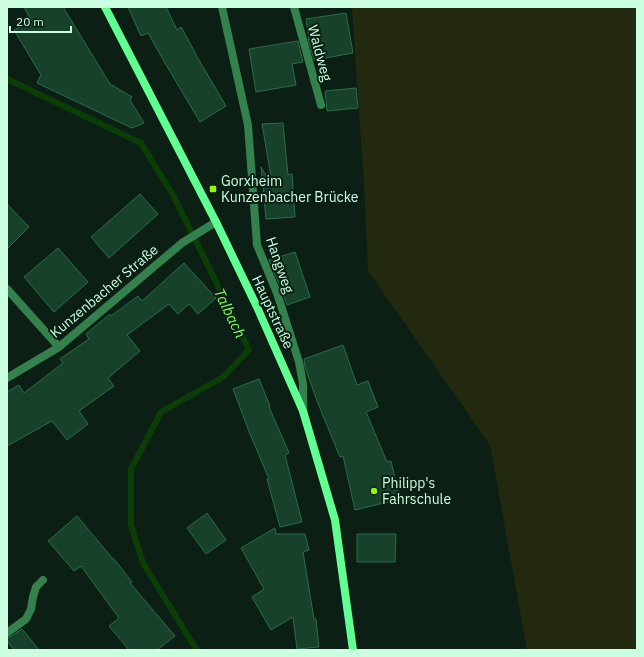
<svg xmlns="http://www.w3.org/2000/svg" width="644" height="657" viewBox="0 0 644 657" font-family="'IBM Plex Sans',sans-serif">
<style>
.green{fill:#23290e}
.lines{fill:none;stroke-linecap:round;stroke-linejoin:round}
.stream{stroke:#0b3d07;stroke-width:6}
.building{fill:#17412b;stroke:#286e4a}
.service{stroke:#34814d;stroke-width:8}
.minor{stroke:#34814d;stroke-width:8}
.secondary{stroke:#61ff92;stroke-width:8}
.poi-dot{fill:#96f500;stroke:#0b1f15;stroke-width:1.5}
.labels{text-anchor:middle;dominant-baseline:central;stroke-width:4;stroke-linejoin:round;paint-order:stroke}
.street-label{font-size:14px;fill:#caffdf;stroke:#0b1f15}
.poi-label{font-size:14px;fill:#caffdf;stroke:#0b1f15;text-anchor:start}
.water-label{font-size:15px;font-style:italic;fill:#81ff58;stroke:#0b1f15}
</style>
<rect width="100%" height="100%" fill="#0b1f15"/>
<path class="green" d="M 352,7 L 637,7 L 637,650 L 527,650 L 490,445 L 368,271 L 364,185 Z"/>
<g class="lines">
<path class="stream" d="M 7,79 L 141,143 L 173,195 L 231,312 L 249,350 L 223,377 L 161,412 L 131,469 L 131,525 L 143,563 L 191,641 L 197,650"/>
</g>
<path class="building" d="M 24,7 L 63,7 L 110,84 L 132,97 L 130,100 L 144,123 L 132,128 L 37,83 L 41,75 L 14,30 L 31,20 Z
M 128,7 L 166,7 L 177,30 L 181,27 L 196,54 L 196,55 L 226,106 L 200,122 L 165,63 L 148,33 L 141,36 Z
M 346,13 L 353,53 L 314,60 L 308,39 L 309,39 L 306,19 Z
M 298,41 L 303,62 L 292,64 L 296,85 L 256,92 L 249,49 Z
M 356,88 L 358,108 L 327,111 L 325,91 Z
M 283,123 L 288,175 L 292,174 L 295,217 L 266,219 L 261,167 L 273,188 L 262,124 Z
M 140,194 L 158,214 L 109,258 L 91,237 Z
M 7,204 L 29,227 L 7,249 Z
M 58,248 L 88,282 L 54,312 L 24,277 Z
M 295,252 L 310,297 L 287,305 L 282,291 L 269,260 Z
M 184,263 L 216,298 L 198,314 L 189,304 L 178,314 L 169,304 L 127,335 L 140,351 L 108,378 L 114,386 L 79,411 L 88,424 L 67,440 L 52,421 L 7,446 L 7,392 L 19,385 L 24,393 L 63,363 L 60,359 L 89,339 L 86,334 L 110,314 L 111,316 L 138,296 L 142,301 Z
M 343,345 L 357,385 L 368,381 L 378,407 L 366,412 L 387,462 L 391,461 L 400,499 L 355,510 L 343,456 L 340,457 L 317,401 L 305,367 L 304,359 Z
M 259,379 L 270,406 L 269,407 L 289,453 L 285,455 L 302,522 L 280,527 L 267,479 L 269,479 L 250,434 L 233,389 Z
M 207,513 L 226,540 L 206,554 L 187,528 Z
M 77,516 L 113,559 L 114,559 L 132,582 L 130,583 L 175,636 L 157,650 L 129,650 L 109,626 L 119,618 L 81,566 L 74,571 L 48,541 Z
M 275,528 L 276,534 L 305,534 L 309,550 L 303,552 L 314,619 L 316,619 L 319,647 L 297,649 L 293,617 L 271,630 L 252,597 L 264,589 L 241,548 Z
M 357,534 L 396,534 L 395,562 L 357,562 Z
M 22,629 L 39,650 L 14,650 L 7,641 L 7,638 L 10,637 Z"/>
<g class="lines">
<path class="service" d="M 294,7 L 321,105
M 7,633 L 26,619 L 31,609 L 33,597 L 36,587 L 43,580"/>
<path class="minor" d="M 222,7 L 248,125 L 257,245 L 277,293 L 299,362 L 303,384 L 303,411
M 7,289 L 59,347
M 7,378 L 59,347 L 182,243 L 216,222"/>
<path class="secondary" d="M 105,7 L 216,222 L 257,307 L 303,411 L 335,520 L 353,650"/>
</g>
<g class="poi-dot">
<rect x="209" y="185" width="8" height="8" rx="2"/>
<circle cx="374" cy="491" r="4"/>
</g>
<g class="labels">
<g class="street-label">
<text transform="translate(320 53) rotate(75)">Waldweg</text>
<text transform="translate(280 265) rotate(71)">Hangweg</text>
<text transform="translate(104 291) rotate(-40)">Kunzenbacher Straße</text>
<text transform="translate(273 312) rotate(65)">Hauptstraße</text>
</g>
<g class="poi-label">
<text x="221" y="181">Gorxheim<tspan x="221" dy="16">Kunzenbacher Brücke</tspan></text>
<text x="382" y="483">Philipp's<tspan x="382" dy="16">Fahrschule</tspan></text>
</g>
<g class="water-label">
<text transform="translate(230 313) rotate(64)">Talbach</text>
</g>
</g>
<rect width="644" height="657" fill="none" stroke="#caffdf" stroke-width="16"/>
<path d="M10 26v6h61v-6" fill="none" stroke="#caffdf" stroke-width="2"/>
<text x="16" y="26" font-size="12" fill="#caffdf" stroke="#0b1f15" stroke-width="3" paint-order="stroke">20 m</text>
</svg>
